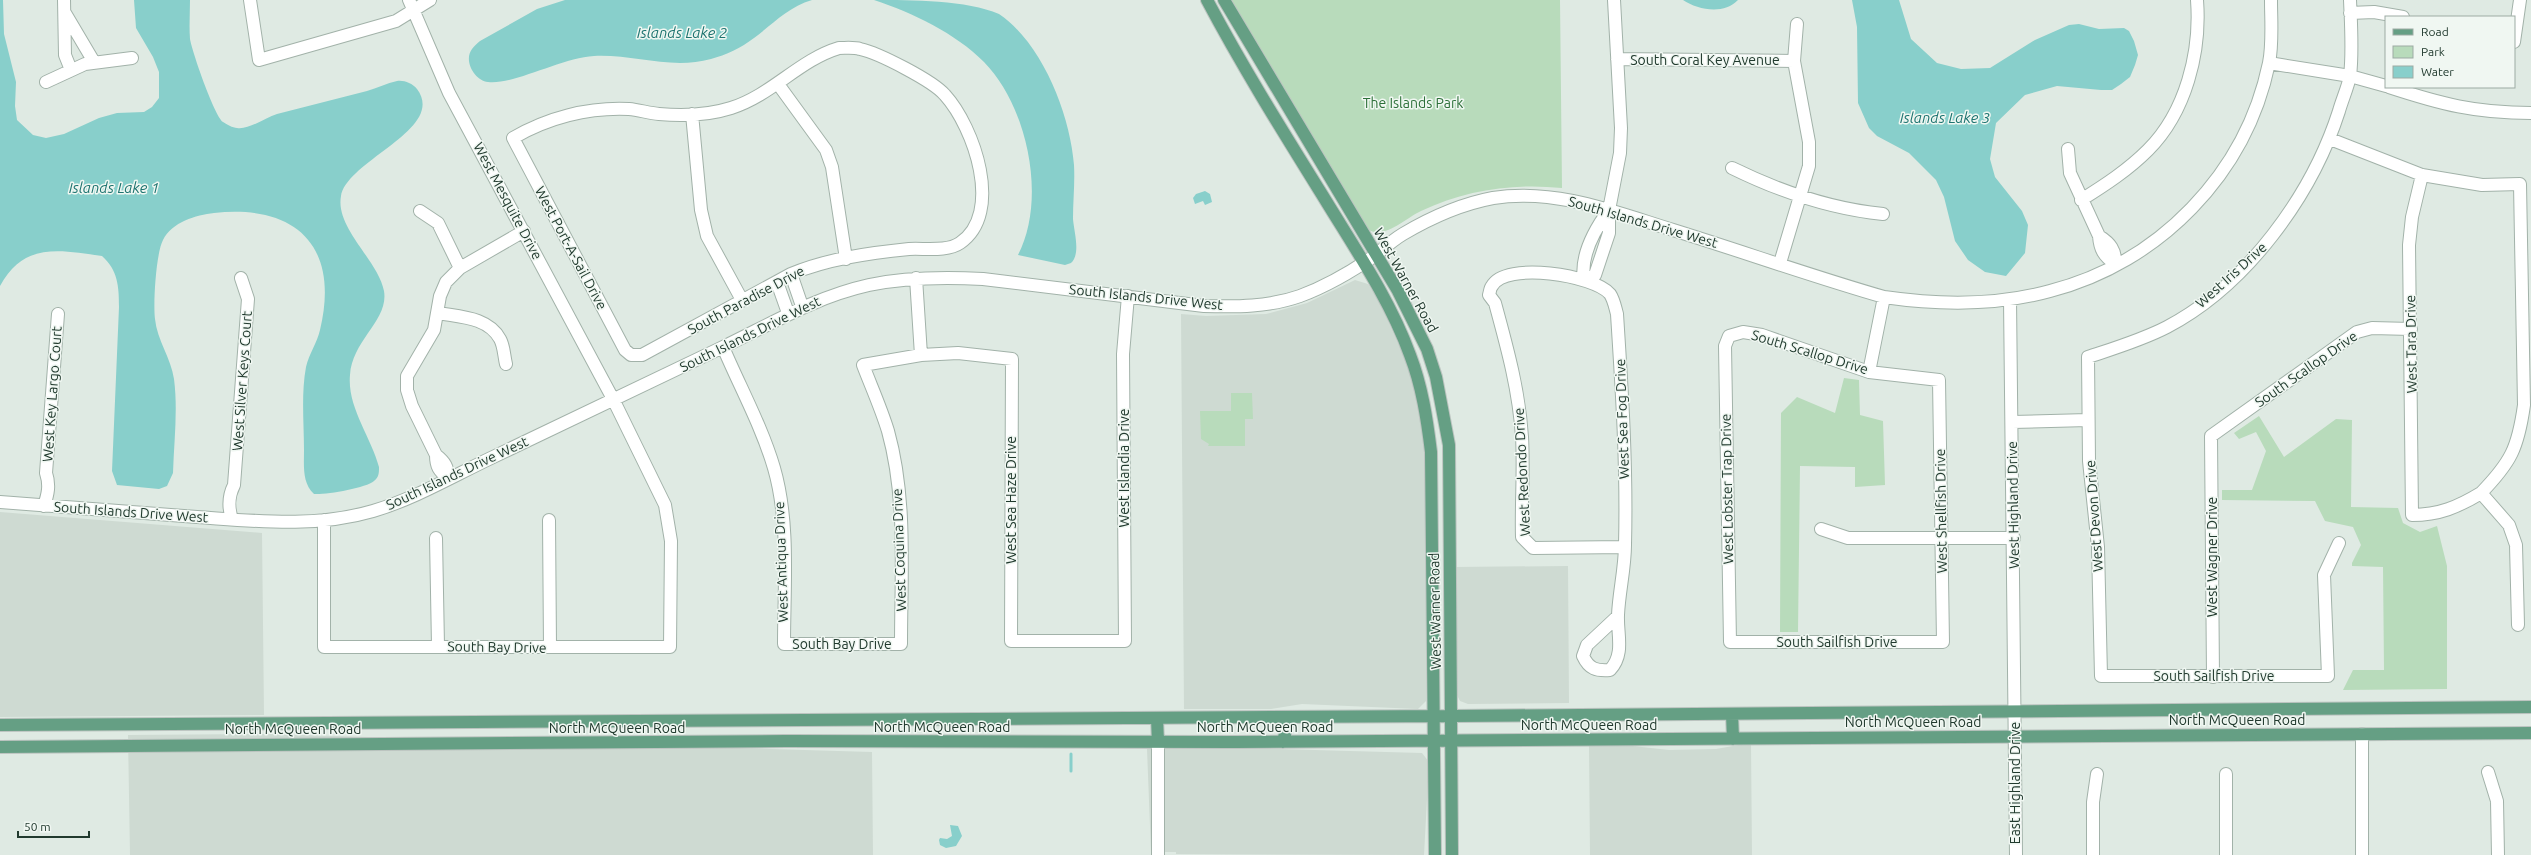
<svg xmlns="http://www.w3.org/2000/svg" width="2531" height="855" viewBox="0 0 2531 855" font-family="Ubuntu,sans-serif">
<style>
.built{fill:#cedad2}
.green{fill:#b8dbbb}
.water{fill:#88cfcb}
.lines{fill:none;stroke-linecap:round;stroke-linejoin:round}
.stream{stroke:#88cfcb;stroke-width:3}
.minor-casing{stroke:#a2b2a9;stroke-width:14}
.major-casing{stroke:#bcc4c0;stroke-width:14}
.minor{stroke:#fff;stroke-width:12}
.major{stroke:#659f84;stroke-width:12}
.labels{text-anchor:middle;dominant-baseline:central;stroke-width:3;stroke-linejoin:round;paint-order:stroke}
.street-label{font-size:14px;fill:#213a2e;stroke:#f0f7f2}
.park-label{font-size:14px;fill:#2c7038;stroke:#f0f7f2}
.water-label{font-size:15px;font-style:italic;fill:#1d7470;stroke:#f0f7f2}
</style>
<rect width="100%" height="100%" fill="#dfeae3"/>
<path class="built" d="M 1355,280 L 1368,284 L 1378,299 L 1411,372 L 1419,407 L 1424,440 L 1426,471 L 1426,701 L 1418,709 L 1302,704 L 1271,709 L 1184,709 L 1181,314 L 1206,316 L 1266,314 L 1307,303 Z
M 0,512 L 262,533 L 264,715 L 0,717 Z
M 1568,566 L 1569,703 L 1468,704 L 1460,701 L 1457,695 L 1455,567 Z
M 269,734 L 872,752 L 873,855 L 130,855 L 128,735 Z
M 1744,744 L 1751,744 L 1752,855 L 1590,855 L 1589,745 L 1624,745 L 1669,750 L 1716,749 Z
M 1243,748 L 1422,753 L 1429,762 L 1424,855 L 1176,854 L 1176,852 L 1151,852 L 1147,749 Z"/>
<path class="green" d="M 1231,0 L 1560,0 L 1562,188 C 1513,183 1466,190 1421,211 C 1406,218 1385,239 1369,230 Z
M 1844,378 L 1859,380 L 1860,415 L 1883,421 L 1885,485 L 1855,487 L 1855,467 L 1800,466 L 1798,632 L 1780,632 L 1781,413 L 1797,397 L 1835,413 Z
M 1231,393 L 1252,393 L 1253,419 L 1245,419 L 1245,446 L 1208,446 L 1209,444 L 1201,439 L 1200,411 L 1231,411 Z
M 2259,416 L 2284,457 L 2336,419 L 2352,420 L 2351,507 L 2398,508 L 2403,523 L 2420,532 L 2437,526 L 2447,566 L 2447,689 L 2343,690 L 2353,670 L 2384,670 L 2383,567 L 2352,566 L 2352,563 L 2361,545 L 2353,527 L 2325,521 L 2315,501 L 2222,500 L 2222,490 L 2252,490 L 2266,451 L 2256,432 L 2239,439 L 2234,433 Z"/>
<path class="water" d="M 0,0 L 3,0 L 4,34 L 16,82 L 15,106 L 17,120 L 33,135 L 46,138 L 64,134 L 99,118 L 117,113 L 144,112 L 152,107 L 159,98 L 159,72 L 153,57 L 136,28 L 134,0 L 190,0 C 190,13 189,26 190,39 C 192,51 214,115 223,122 C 226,124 233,128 237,128 C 248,130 265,118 277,114 C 307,106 337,99 367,91 C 377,88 387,83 397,81 C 404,80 412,83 417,89 C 447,129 347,160 341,196 C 335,228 378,260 384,291 C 389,320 352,340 350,375 C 347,407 371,437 379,467 C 379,473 379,477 374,481 C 366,488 325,495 314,494 C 302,483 304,466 304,450 C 304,423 301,394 306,367 C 309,354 317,343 320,330 C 340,247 297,204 214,213 C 196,215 172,222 163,240 C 156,253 153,304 155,319 C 157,340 171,358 174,379 C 178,410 174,442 173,473 L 167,486 L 159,489 L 117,485 L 112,471 L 119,307 C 119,287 118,270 102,256 C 59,250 24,242 0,286 Z
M 565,0 L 812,0 C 788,7 773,24 754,38 C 741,48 726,55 711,59 C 671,70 633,54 594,56 C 561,58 514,85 488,82 C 478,81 470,70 469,61 C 468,52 473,47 480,41 L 537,9 Z
M 874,0 C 912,0 967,0 999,14 C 1042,43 1070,114 1074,165 C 1075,183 1073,201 1073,219 C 1074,232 1081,254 1071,263 L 1065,265 L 1018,255 C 1047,199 1028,107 984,62 C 955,33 913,13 874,0 Z
M 1683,0 L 1738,0 C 1724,15 1698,10 1683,0 Z
M 1852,0 L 1899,0 L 1911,39 L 1937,63 L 1961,69 L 1990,68 L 2035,40 L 2069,25 L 2079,24 L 2099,29 L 2124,28 L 2129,31 L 2134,41 L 2138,55 L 2135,65 L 2130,77 L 2121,84 L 2112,90 L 2101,90 L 2057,86 L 2025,95 L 1996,123 L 1990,159 L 1995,177 L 2022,211 L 2028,225 L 2025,253 L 2006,276 L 1985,272 L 1968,260 L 1955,241 L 1944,197 L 1936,180 L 1909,153 L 1877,136 L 1869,128 L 1858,103 L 1857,27 Z
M 1205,191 L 1210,194 L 1212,202 L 1205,205 L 1203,201 L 1195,204 L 1193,198 L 1196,194 Z
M 950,825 L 958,826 L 962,836 L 956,846 L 946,848 L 940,845 L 939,840 L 940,838 L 947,839 L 952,836 Z"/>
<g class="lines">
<path class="stream" d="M 1071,771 L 1071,754"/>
<defs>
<path id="minor" d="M 64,0 L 65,55 L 71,70
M 250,0 L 259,60 L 396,21 L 430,0
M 65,13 L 94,62
M 2350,13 L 2374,12 L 2403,17
M 2514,42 L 2520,0
M 839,48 C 846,48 854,47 860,49 C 879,53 933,81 945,95 C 974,127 1004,213 960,243 C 947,252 924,248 909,249 C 869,253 827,259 791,274 L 642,355 L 631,355 L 625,350 L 513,138 C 547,118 588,107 629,109 C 639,110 649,113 659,114 C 682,116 709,115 731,108 C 772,95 799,60 839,48 Z
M 1617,59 L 1794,61
M 2269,63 L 2350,76 L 2386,86
M 46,82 L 85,64 L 132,58
M 778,84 L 826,150 L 832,167 L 846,259
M 2389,87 C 2441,104 2475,113 2531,113
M 692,114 L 701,210 L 707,236 L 742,300
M 2330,139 L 2422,175 L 2482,185 L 2520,184 L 2524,405 C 2518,448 2511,462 2481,493 L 2509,525 L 2516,545 L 2518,625
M 2068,149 L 2070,173 L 2099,236 C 2100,250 2104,256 2115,264
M 1732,168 C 1779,191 1831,209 1883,214
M 2422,175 L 2412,217 L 2409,245 L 2412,515 C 2439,515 2458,507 2481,493
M 2081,200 C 2105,185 2128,170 2148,150 C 2186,112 2201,52 2197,0
M 1609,210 C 1595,229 1580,255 1584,280 L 1595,275 L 1609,233 L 1609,210 L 1620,153 L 1621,128 L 1614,0
M 420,211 L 438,223 L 460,268
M 2099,236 C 2110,243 2116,250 2115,264
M 1780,263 L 1809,166 L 1809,142 L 1794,61 L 1797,24
M 791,274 L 802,306
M 916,278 L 921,355
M 777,282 L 788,313
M 2010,299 L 2016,855
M 438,313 C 460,317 488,317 500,339 C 504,346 504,356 506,364
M 1743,332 L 1762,335 L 1869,372 L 1939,380 L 1943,642 L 1730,642 L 1725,346 L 1729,336 Z
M 723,347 C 740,387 762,427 774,468 C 790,523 784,587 784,644 L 901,644 C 901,573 907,499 888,431 C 881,408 871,386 863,365 L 921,355 L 958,353 L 1012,359 L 1011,641 L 1125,641 L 1123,354 L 1128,296
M 1869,372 L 1884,297
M 2012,422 L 2088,420
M 436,455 C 445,462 448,467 448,478
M 448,478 C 439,471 436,467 436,455 L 412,406 L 407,390 L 407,376 L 434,330 L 440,296 L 446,282 L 460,268 L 524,231
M 0,502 C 66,507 131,512 197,517 C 256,521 315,528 373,511 C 414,499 453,476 491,458 C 568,421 645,385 721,348 C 771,324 815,297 869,285 C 907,277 945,277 983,279 L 1204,306 C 1236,307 1269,307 1300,296 C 1327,286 1354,270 1377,254 C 1385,247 1393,240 1403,234 C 1430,218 1461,204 1493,198 C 1555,188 1615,212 1673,230 C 1744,252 1814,277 1884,297 C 1939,305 1996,306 2050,291 C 2159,263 2246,174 2269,63 C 2273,43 2271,21 2271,0
M 44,506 C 48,494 50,485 46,473 L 58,314
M 232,519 C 228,507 228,497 234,485 L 248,299 L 241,278
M 324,520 L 324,647 L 670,647 L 671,541 L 665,505 L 613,399 L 449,93 L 409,0
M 549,520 L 550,647
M 1821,529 L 1848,538 L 2014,538
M 436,538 L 438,646
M 2339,543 L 2324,575 L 2328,676 L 2101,676 L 2098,547 L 2089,461 L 2088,357 C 2115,348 2142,340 2167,327 C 2247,285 2312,195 2339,111 C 2342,100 2348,87 2350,76 C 2353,52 2351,24 2350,0
M 1618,616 L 1587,645 L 1583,656 C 1589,669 1596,671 1610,670 C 1625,654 1617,634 1618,615 C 1619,592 1625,568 1625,545 C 1627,468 1622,391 1617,314 C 1615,307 1614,300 1610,294 C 1594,275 1505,261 1492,286 C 1490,288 1490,292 1489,295 L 1495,303 C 1507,347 1519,390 1522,437 C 1524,470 1521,504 1522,537 L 1533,548 L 1625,547
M 2213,677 L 2211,436 L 2357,332 L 2372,328 L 2411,329
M 2362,734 L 2362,855
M 1158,742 L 1158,855
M 2488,772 L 2497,801 L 2498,855
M 2226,774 L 2226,855
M 2093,855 L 2093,802 L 2097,774"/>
<path id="major" d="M 1207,0 C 1243,68 1285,135 1326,201 C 1356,250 1390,300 1410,355 C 1422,386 1427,419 1431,452 L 1435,855
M 1224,0 L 1398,291 L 1427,349 L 1436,377 L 1449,445 L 1452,855
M 1732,714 L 1733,739
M 1157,718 L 1158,742
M 0,725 L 1451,716 L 2531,707
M 1283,742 L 1289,717
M 0,747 L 785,741 L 1235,742 L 2531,733"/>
</defs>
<use href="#minor" class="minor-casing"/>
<use href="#major" class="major-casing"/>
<use href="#minor" class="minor"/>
<use href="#major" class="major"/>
</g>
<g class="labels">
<g class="street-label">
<text x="1705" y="60">South Coral Key Avenue</text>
<text transform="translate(508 201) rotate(62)">West Mesquite Drive</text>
<text transform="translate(1643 222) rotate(16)">South Islands Drive West</text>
<text transform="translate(571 248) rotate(62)">West Port-A-Sail Drive</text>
<text transform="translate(2231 275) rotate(-42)">West Iris Drive</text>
<text transform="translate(1406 280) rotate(61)">West Warner Road</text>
<text transform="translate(1146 297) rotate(6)">South Islands Drive West</text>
<text transform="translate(746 300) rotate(-28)">South Paradise Drive</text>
<text transform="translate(750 334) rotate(-26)">South Islands Drive West</text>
<text transform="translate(2411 344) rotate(-91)">West Tara Drive</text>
<text transform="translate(1810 352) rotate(17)">South Scallop Drive</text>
<text transform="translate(2306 369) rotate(-35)">South Scallop Drive</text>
<text transform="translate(242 381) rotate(-86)">West Silver Keys Court</text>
<text transform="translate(52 394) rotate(-86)">West Key Largo Court</text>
<text transform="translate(1622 419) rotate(-92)">West Sea Fog Drive</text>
<text transform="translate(1124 468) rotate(-90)">West Islandia Drive</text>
<text transform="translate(1522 472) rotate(-93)">West Redondo Drive</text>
<text transform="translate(457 473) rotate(-25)">South Islands Drive West</text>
<text transform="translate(1727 489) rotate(-91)">West Lobster Trap Drive</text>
<text transform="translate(1011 500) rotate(-90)">West Sea Haze Drive</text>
<text transform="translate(2013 505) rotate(-91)">West Highland Drive</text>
<text transform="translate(1941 511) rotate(-91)">West Shellfish Drive</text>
<text transform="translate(131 512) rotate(4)">South Islands Drive West</text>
<text transform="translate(2094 516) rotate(-94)">West Devon Drive</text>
<text transform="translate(899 550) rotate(-92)">West Coquina Drive</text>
<text transform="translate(2212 557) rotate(-90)">West Wagner Drive</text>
<text transform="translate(781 562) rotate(-92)">West Antiqua Drive</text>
<text transform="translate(1435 611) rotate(-91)">West Warner Road</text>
<text x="1837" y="642">South Sailfish Drive</text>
<text x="842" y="644">South Bay Drive</text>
<text transform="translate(497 647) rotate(1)">South Bay Drive</text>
<text x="2214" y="676">South Sailfish Drive</text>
<text x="2237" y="720">North McQueen Road</text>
<text x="1913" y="722">North McQueen Road</text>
<text x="1589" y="725">North McQueen Road</text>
<text x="942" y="727">North McQueen Road</text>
<text x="1265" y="727">North McQueen Road</text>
<text x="617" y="728">North McQueen Road</text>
<text x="293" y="729">North McQueen Road</text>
<text transform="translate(2015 783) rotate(-90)">East Highland Drive</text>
</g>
<g class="park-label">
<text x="1413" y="103">The Islands Park</text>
</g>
<g class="water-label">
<text x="682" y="32">Islands Lake 2</text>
<text x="1945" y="117">Islands Lake 3</text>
<text x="114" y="187">Islands Lake 1</text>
</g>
</g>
<rect x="2385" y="16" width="130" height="72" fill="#f0f7f2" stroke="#9daba4"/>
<rect x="2393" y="29" width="20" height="6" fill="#659f84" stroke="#9daba4"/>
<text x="2421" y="36" font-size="12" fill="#213a2e">Road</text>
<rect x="2393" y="46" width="20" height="12" fill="#b8dbbb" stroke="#9daba4"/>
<text x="2421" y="56" font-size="12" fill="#213a2e">Park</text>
<rect x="2393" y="66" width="20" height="12" fill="#88cfcb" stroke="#9daba4"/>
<text x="2421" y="76" font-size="12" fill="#213a2e">Water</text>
<path d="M18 831v6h71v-6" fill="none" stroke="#213a2e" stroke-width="2"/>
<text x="24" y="831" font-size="12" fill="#213a2e" stroke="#f0f7f2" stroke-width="3" paint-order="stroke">50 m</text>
</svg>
